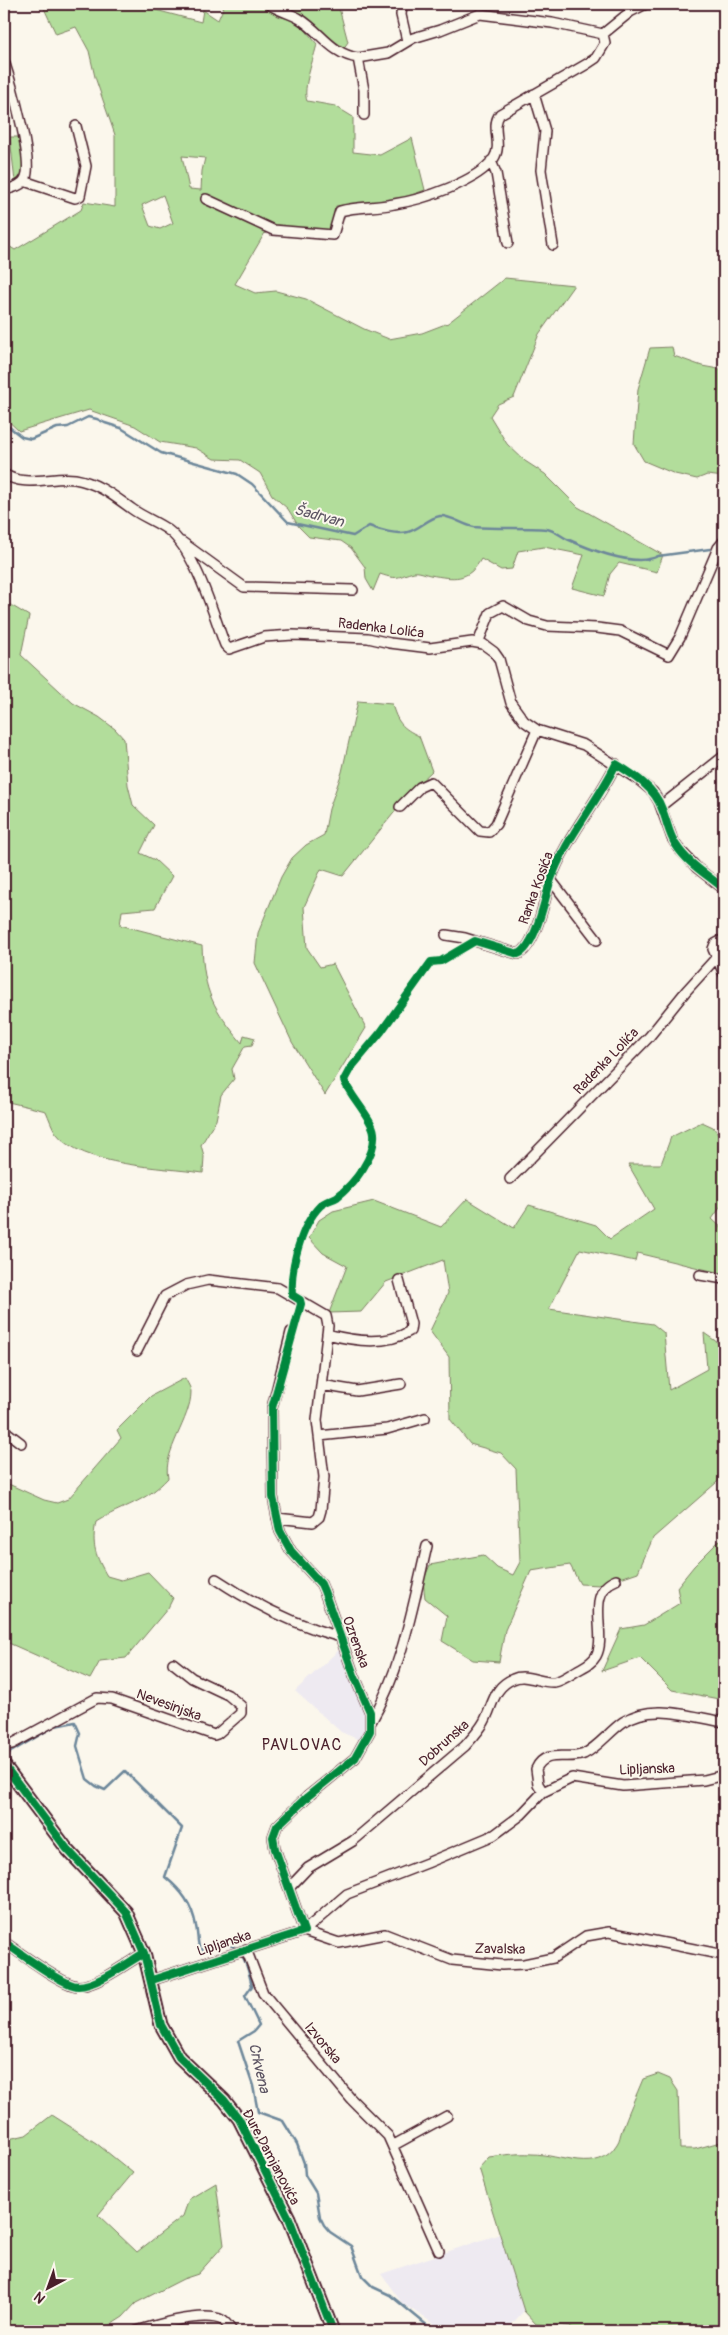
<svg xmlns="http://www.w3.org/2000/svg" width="728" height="2335" viewBox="0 0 728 2335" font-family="Pangolin,sans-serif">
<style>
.built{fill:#eeeaf1}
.green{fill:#b2dd9b;stroke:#7e7e63;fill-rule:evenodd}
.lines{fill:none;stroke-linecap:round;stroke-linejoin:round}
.stream{stroke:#6d879a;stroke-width:2.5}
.minor-casing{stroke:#4a1f2b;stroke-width:12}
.major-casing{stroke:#4a1f2b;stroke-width:15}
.minor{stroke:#fbf7ec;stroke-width:9}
.major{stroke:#fbf7ec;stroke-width:11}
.cycleway-casing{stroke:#fbf7ec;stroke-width:11}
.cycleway{stroke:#00873e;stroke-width:8}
.labels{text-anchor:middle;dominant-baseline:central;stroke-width:4;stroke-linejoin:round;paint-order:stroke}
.street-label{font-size:14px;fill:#4a1f2b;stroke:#fbf7ec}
.water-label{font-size:15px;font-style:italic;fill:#5b5362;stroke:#fbf7ec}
.quarter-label{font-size:16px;letter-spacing:1px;fill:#4a1f2b;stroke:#fbf7ec}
</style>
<rect width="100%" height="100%" fill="#fbf7ec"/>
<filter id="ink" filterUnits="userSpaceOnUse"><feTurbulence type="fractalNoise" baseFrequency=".02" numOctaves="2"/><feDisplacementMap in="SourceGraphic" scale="10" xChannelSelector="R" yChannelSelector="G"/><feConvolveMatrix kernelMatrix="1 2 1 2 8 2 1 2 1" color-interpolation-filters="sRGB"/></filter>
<g filter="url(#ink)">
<path class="built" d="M 342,1647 L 365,1704 L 368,1729 L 362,1741 L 341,1732 L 295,1691 Z
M 500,2234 L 524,2311 L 509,2327 L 482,2331 L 445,2331 L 402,2303 L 381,2274 Z"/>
<path class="green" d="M 42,4 L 141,4 L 148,8 L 201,22 L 203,10 L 218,20 L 225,4 L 260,4 L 278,16 L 289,19 L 302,26 L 317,44 C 314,58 302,88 307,101 L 335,106 L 353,117 L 353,152 L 380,155 L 412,138 L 425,190 L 406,197 L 336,206 L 332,232 L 273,228 L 202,196 L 203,202 L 266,231 L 235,284 L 255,293 L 276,291 L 306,299 L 364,329 L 389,339 L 422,333 L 448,323 L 505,278 L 574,285 L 539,334 L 514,397 L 498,404 L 490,416 L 507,444 L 525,461 L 545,474 L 578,507 L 663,555 L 657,572 L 619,563 L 610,574 L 604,596 L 572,588 L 584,555 L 544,547 L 518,551 L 512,569 L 501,570 L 481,559 C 468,582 454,579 430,575 C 425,574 419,571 414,572 C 397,576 400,581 380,574 L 373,591 L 366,579 L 365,567 L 351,548 L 341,541 L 309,537 L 299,527 L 288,509 L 272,495 L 260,473 L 240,460 L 214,459 L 196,448 L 160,442 L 135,426 L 89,410 L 19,431 L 4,417 L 4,243 L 15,250 L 81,210 L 84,202 L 115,207 L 115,135 L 95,77 L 89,51 L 76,27 L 56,34 ZM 182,156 L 205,158 L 202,171 L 201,190 L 189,189 ZM 163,195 L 173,223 L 160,229 L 150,226 L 142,205 Z
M 278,4 L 338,4 L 348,42 L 343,49 L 327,38 L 300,14 Z
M 10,137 L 19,137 C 24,157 31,166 15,182 Z
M 672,347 L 674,356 L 702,366 L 724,370 L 724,477 L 707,475 L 697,479 L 675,474 L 644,461 L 634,444 L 638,389 L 650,348 Z
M 4,601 L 29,616 L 21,655 L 73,703 L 99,717 L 115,729 L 124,739 L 128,785 L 133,805 L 154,825 L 140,853 L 155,860 L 172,876 L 155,908 L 122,911 L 120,925 L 202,946 C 204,993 213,1008 242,1043 L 244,1035 L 255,1038 L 252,1045 L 245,1046 L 232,1069 L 234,1079 L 221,1095 L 216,1120 L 201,1145 L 204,1156 L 203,1173 C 163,1167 82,1167 56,1133 C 52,1127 49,1118 46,1111 L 4,1101 Z
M 358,701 L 392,704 C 397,722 402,728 419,736 L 432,771 L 414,788 L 343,876 L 321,869 L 304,907 L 307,948 L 320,967 L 333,964 L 366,1028 L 325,1095 L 292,1042 L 255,963 L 258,933 L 281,877 L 292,858 L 306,845 L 324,835 L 329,809 L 342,772 Z
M 702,1122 L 713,1127 L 724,1141 L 724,1202 L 712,1219 L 724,1230 L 724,1274 L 637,1253 L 635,1261 L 580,1249 L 549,1309 L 653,1324 L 664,1333 L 669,1390 L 707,1369 L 704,1333 L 724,1347 L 724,1476 L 653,1538 L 638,1572 L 600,1585 L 580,1584 L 570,1565 L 531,1571 L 505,1630 L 499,1662 L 473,1660 L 442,1641 L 447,1616 L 425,1598 L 423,1581 L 430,1565 L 483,1555 L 497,1568 L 513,1575 L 520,1562 L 516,1469 L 501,1453 L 470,1444 L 450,1419 L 449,1357 L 430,1331 L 448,1293 L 443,1260 L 386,1282 L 361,1312 L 329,1313 L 347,1266 L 323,1253 L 309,1238 L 319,1220 L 333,1211 L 374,1201 L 441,1227 L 467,1199 L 514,1228 L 529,1205 L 596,1225 L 610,1239 L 654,1209 L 628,1164 L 661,1164 L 671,1137 Z
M 185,1378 C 187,1382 191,1388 191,1392 C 191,1419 162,1452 168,1478 C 145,1503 123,1505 96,1522 C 91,1545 96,1557 107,1576 L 121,1580 L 148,1572 L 173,1598 L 168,1608 L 126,1658 L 100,1661 L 90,1679 L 4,1641 L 4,1482 L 44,1500 L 57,1503 L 68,1499 L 121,1438 L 117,1430 L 151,1396 Z
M 724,1536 L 724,1700 L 672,1690 L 640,1658 L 602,1671 L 621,1629 L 644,1625 L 680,1603 L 677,1587 L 694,1566 Z
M 658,2074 L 670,2079 L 678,2091 L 680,2149 L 695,2149 L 724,2141 L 724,2331 L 576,2331 L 570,2326 L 536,2324 L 524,2311 L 479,2168 L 489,2157 C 503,2155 518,2153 532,2154 C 560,2154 598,2176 617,2144 C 620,2140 620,2135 622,2130 C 628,2113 636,2096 643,2079 Z
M 52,2115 L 96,2143 L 133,2173 L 98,2215 L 137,2252 L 183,2216 L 189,2199 L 216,2183 L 224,2245 L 198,2274 L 183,2279 L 136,2303 L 123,2317 L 101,2331 L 4,2331 L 4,2140 L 26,2135 Z"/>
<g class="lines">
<path class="stream" d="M 4,423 L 22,437 L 31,439 L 57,428 L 68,427 L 88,417 L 97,419 L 105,423 L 121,428 L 161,453 L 237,474 L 252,484 L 288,522 L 353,536 L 369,526 C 379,530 397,535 408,532 C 420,529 428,518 440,516 C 450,515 463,525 474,527 C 498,529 523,527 547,529 C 554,530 561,536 567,539 C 589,549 635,568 658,556 L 710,549
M 4,1756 L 55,1726 L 75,1722 L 80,1733 L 77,1746 L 87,1779 L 96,1786 L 105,1790 L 125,1771 L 182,1828 L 165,1877 C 182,1891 192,1904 196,1926 C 198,1934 197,1942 200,1950 C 209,1948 220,1944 229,1945 C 244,1947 249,1973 252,1986 L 245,1996 L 259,2025 L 254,2031 L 238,2041 L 253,2086 L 258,2112 L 283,2121 L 297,2144 L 304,2163 L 305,2175 L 316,2193 L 320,2217 L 324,2225 L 330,2232 L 351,2246 L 362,2276 L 373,2287 L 390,2295 L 434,2331"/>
<defs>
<path id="minor" d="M 269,4 C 279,11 290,13 300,19 C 321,32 331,54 358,58 L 364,90 L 364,115
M 402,4 L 401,15 L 407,41
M 603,34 L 630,12 L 646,4
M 4,61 C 11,82 33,159 26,177 C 23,186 12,188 4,190
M 534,94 L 545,131 L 541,170 L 553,245
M 491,161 L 496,173 L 508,243
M 24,181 L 75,198 L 80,196 L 86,166 L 76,126
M 206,199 L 273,230 L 333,235 L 340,211 C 358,206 376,208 394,204 C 421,200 478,182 494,158 C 503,144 490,127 500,114 L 587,64 L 596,58 L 605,43 L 603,34 L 552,23 L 480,14 L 440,30 L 413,38 L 388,53 L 358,58
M 4,474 C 25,488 51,476 75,479 C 98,483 114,496 132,509 C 143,517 157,522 168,530 C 195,550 213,613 225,645 L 229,649 L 264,637 L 293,635 L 368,638 L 390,643 L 430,648 L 472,642 L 483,644 L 494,652 L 499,659 L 511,703 L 524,721 L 537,730 L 584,745 L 640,781 L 653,792 L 659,802 L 672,838 L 678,848 L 697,868 L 724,889
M 182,542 L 244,587 L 353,590
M 478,643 L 490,613 L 503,606 L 529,621 L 547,626 L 597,628 L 620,631 L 669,655 L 680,637 L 718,548 L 724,541
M 661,806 L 724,756
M 400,807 L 420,787 L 431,782 L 480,831 L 489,832 L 496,824 L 537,730
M 551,880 L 597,940
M 446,935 L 465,938 L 518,954 C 535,948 545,899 550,882 C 565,838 596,805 616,764
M 724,939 L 715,944 L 713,949 L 724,974
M 510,1179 L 649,1037 L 686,991 L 716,958
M 700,1275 L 724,1279
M 291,1332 L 272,1408 L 273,1497 L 280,1531 L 291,1551 L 321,1584 L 324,1591 L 354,1675 L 370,1712 L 370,1731 L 355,1758 L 307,1797 L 277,1826 L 273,1837 L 275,1849 L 304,1931
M 327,1334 C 353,1341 386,1346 410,1331 L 411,1324 L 399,1280
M 137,1351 L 165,1296 L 186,1285 L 208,1280 L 278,1288 L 326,1316 L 328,1326 L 317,1420 L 324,1477 L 321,1510 L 319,1517 L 313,1522 L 277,1518
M 321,1385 L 357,1391 L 401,1384
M 4,1430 L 21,1443
M 319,1436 L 387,1429 L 425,1418
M 216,1579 C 255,1605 295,1625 340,1637
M 371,1722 C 402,1669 413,1605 427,1546
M 4,1746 L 12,1744 L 97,1698 L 112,1699 L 214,1735 L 217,1734 L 241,1713 L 241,1706 L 228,1695 L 192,1678 L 173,1663
M 543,1792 L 538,1784 L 536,1769 C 545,1748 568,1761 584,1754 C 598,1747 610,1731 623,1722 C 652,1702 692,1717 724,1722
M 289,1888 L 308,1868 L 353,1841 L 465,1746 C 472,1738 479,1731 484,1722 C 493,1706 493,1687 513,1679 C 526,1673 540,1683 554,1682 C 562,1681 571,1674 578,1670 C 585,1666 592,1663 596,1656 C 608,1635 584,1592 616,1580
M 304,1931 L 339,1943 L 385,1934 L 452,1960 L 502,1965 L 524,1964 L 553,1958 L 586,1936 L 609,1932 L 724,1955
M 4,1942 C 17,1951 64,1986 78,1986 C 97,1986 127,1963 144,1953
M 246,1949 L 263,1993 L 351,2099 L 388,2136 L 439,2251
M 152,1980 L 304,1931 L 347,1894 L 427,1863 L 494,1835 L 521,1815 L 543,1792 L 572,1778 L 623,1786 L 704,1780 L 724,1775
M 394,2145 L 447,2116
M 137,2331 C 156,2325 204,2311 222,2320 C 226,2322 229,2327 232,2331"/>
<path id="major" d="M 4,1765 L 67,1849 L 126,1912 L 144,1953 L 161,2025 L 179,2057 L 224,2100 L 239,2119 L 289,2218 L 333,2331"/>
</defs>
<use href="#minor" class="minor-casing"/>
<use href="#major" class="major-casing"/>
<use href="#minor" class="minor"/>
<use href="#major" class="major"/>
<defs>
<path id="cycleway" d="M 4,1765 L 67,1849 L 126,1912 L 144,1953 L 161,2025 L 179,2057 L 224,2100 L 239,2119 L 289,2218 L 333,2331
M 4,1942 C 17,1951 64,1986 78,1986 C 97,1986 127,1963 144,1953
M 152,1980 L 304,1931 L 275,1849 L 273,1837 L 277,1826 L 307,1797 L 355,1758 L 370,1731 L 370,1712 L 354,1675 L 324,1591 L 321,1584 L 291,1551 L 280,1531 L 273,1497 L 272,1408 L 301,1304 L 300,1300 L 292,1295 C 290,1268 301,1225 320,1206 C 325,1201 332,1200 337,1197 C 355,1183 376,1156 374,1133 C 373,1119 349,1095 344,1080 L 350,1069 L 381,1032 L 431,962 L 441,961 L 475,941 L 518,954 C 535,948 545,899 550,882 C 565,838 596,805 616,764 C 634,775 655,788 662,809 C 667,821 669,835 676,845 C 688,864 708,875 724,889"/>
</defs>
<use href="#cycleway" class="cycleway-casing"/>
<use href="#cycleway" class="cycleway"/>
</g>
</g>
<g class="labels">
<g class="street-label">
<text transform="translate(381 628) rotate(7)">Radenka Lolića</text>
<text transform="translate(536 888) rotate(-70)">Ranka Kosića</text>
<text transform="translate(606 1061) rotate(-46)">Radenka Lolića</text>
<text transform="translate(356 1642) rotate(70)">Ozrenska</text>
<text transform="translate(169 1705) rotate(20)">Nevesinjska</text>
<text transform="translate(444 1743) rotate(-42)">Dobrunska</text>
<text transform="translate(647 1769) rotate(-2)">Lipljanska</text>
<text transform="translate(224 1943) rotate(-18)">Lipljanska</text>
<text transform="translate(500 1949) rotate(1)">Zavalska</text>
<text transform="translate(323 2043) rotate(50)">Izvorska</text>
<text transform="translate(271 2157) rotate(62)">Đure Damjanovića</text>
</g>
<g class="water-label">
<text transform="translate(319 516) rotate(15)">Šadrvan</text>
<text transform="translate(259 2068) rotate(77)">Crkvena</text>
</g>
<g class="quarter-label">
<text x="302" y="1745">PAVLOVAC</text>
</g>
</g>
<rect width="728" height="2335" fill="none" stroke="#fbf7ec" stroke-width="20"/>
<rect x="10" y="10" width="708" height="2315" fill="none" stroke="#4a1f2b" stroke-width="2" filter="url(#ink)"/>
<g transform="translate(48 2288) rotate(221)" stroke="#fbf7ec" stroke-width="4" paint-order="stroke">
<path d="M0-4L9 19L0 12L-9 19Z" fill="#4a1f2b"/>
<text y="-8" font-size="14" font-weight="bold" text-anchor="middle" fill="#4a1f2b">N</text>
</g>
</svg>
